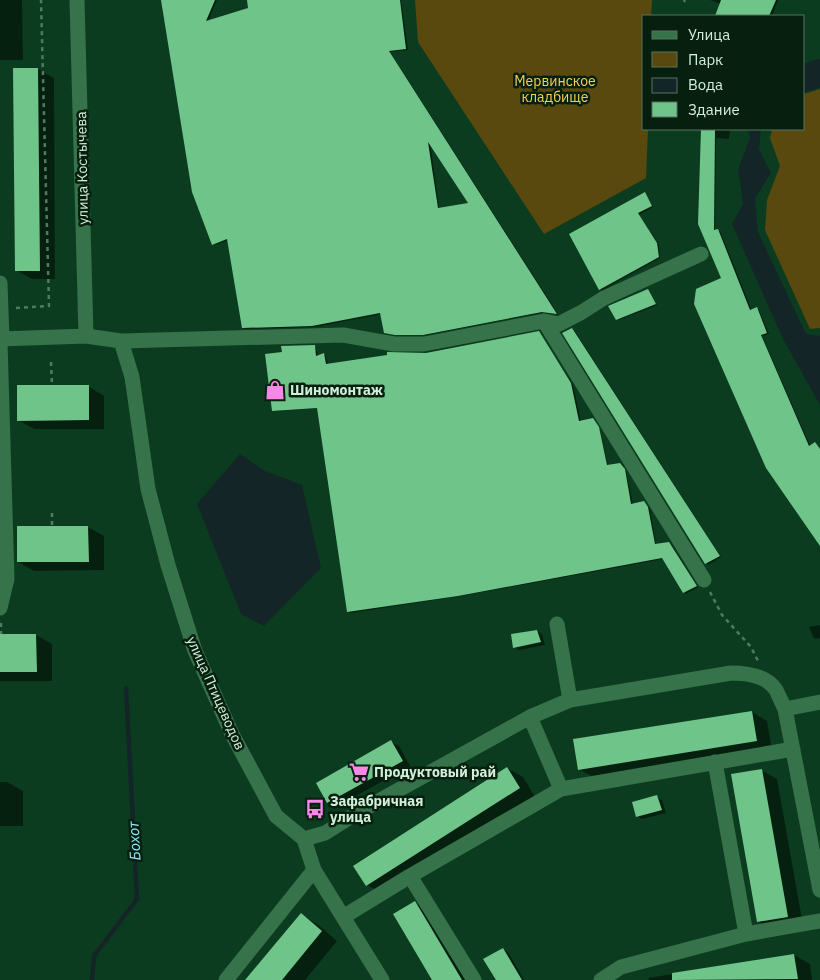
<svg xmlns="http://www.w3.org/2000/svg" width="820" height="980" viewBox="0 0 820 980" font-family="'IBM Plex Sans',sans-serif">
<style>
.green{fill:#59490f}
.water{fill:#142528}
.shadow{fill:#0007;fill-rule:evenodd}
.lines{fill:none;stroke-linecap:round;stroke-linejoin:round}
.stream{stroke:#142528;stroke-width:4.5}
.river{stroke:#142528;stroke-width:28}
.building{fill:#6fc48a;fill-rule:evenodd}
.path{stroke:#517b60;stroke-width:2.5;stroke-dasharray:4 4;stroke-linecap:butt}
.minor{stroke:#36724a;stroke-width:15}
.labels{text-anchor:middle;dominant-baseline:central;stroke-width:5;stroke-linejoin:round;paint-order:stroke}
.park-label{font-size:14px;fill:#f7d251;stroke:#061f0f}
.street-label{font-size:14px;fill:#d2f0d9;stroke:#061f0f}
.poi-label{font-size:14px;font-weight:bold;fill:#d2f0d9;stroke:#061f0f;text-anchor:start}
.water-label{font-size:15px;font-style:italic;fill:#90e9fc;stroke:#061f0f}
</style>
<rect width="100%" height="100%" fill="#0c3c1f"/>
<path class="green" d="M 415,0 L 652,0 L 651,16 L 644,16 L 644,129 L 648,129 L 646,178 L 544,234 L 418,42 Z
M 820,89 L 820,328 L 810,329 L 765,230 L 767,200 L 780,166 L 770,138 L 772,129 L 804,129 L 804,94 Z"/>
<path class="water" d="M 748,129 L 761,129 L 759,149 L 771,173 L 755,198 L 758,232 L 806,334 L 820,336 L 820,405 L 783,339 L 732,224 L 743,204 L 738,169 L 750,138 Z
M 240,454 L 265,471 L 302,485 L 321,568 L 264,626 L 241,614 L 197,504 Z"/>
<path class="shadow" d="M 0,0 L 22,0 L 23,60 L 0,60 Z
M 163,0 L 217,0 L 208,21 L 249,9 L 248,0 L 401,0 L 408,50 L 390,52 L 558,314 L 545,312 L 426,335 L 398,335 L 387,333 L 382,314 L 315,327 L 245,329 L 243,328 L 229,240 L 215,245 L 213,244 ZM 430,142 L 470,204 L 439,209 Z
M 710,0 L 778,0 L 772,16 L 716,16 L 721,4 Z
M 14,69 L 38,69 L 54,78 L 55,279 L 32,279 L 16,270 Z
M 703,129 L 730,129 L 729,139 L 716,138 L 715,231 L 720,231 L 752,311 L 757,309 L 759,310 L 769,334 L 762,336 L 813,452 L 820,462 L 820,544 L 722,279 L 699,224 Z
M 645,194 L 653,207 L 639,215 L 659,245 L 660,258 L 602,290 L 600,289 Z
M 647,290 L 657,305 L 619,320 L 617,319 Z
M 572,329 L 574,330 L 721,557 L 708,565 L 706,563 Z
M 539,333 L 573,385 L 581,422 L 593,420 L 600,430 L 608,466 L 620,464 L 623,465 L 626,471 L 633,504 L 644,502 L 650,509 L 656,545 L 669,543 L 671,544 L 698,587 L 686,594 L 684,592 L 663,559 L 461,596 L 350,613 L 348,611 L 318,408 L 275,411 L 273,410 L 314,346 L 316,348 L 318,356 L 324,355 L 326,356 L 328,365 L 426,354 Z
M 88,386 L 104,396 L 104,429 L 34,429 L 18,420 Z
M 18,527 L 88,527 L 104,536 L 104,570 L 34,571 L 18,562 Z
M 820,625 L 820,638 L 815,639 L 813,637 L 809,627 Z
M 537,631 L 542,634 L 545,645 L 519,650 L 514,647 Z
M 0,635 L 36,635 L 52,644 L 52,681 L 0,681 Z
M 752,712 L 767,721 L 772,750 L 595,778 L 579,769 Z
M 391,742 L 399,746 L 410,766 L 336,807 L 328,803 Z
M 507,768 L 523,777 L 535,797 L 383,894 L 367,885 Z
M 761,770 L 777,779 L 803,925 L 774,930 L 758,921 Z
M 0,782 L 7,782 L 23,791 L 23,826 L 0,826 Z
M 657,797 L 662,800 L 666,813 L 642,819 L 637,816 Z
M 415,903 L 430,912 L 471,980 L 434,980 Z
M 301,915 L 317,924 L 337,941 L 305,980 L 247,980 Z
M 503,949 L 508,952 L 524,980 L 497,980 Z
M 794,955 L 810,964 L 812,980 L 649,980 L 648,978 Z"/>
<g class="lines">
<path class="stream" d="M 92,980 L 94,956 L 137,899 L 126,688"/>
<path class="river" d="M 804,78 L 820,73"/>
</g>
<path class="building" d="M 161,0 L 215,0 L 206,21 L 248,8 L 247,0 L 400,0 L 406,49 L 389,51 L 557,314 L 542,312 L 423,335 L 395,335 L 384,333 L 380,313 L 312,326 L 242,328 L 227,239 L 212,245 L 192,192 ZM 428,142 L 468,203 L 438,208 Z
M 721,0 L 776,0 L 769,16 L 715,16 Z
M 13,68 L 38,68 L 40,271 L 15,271 Z
M 701,129 L 715,129 L 714,230 L 718,229 L 750,310 L 757,307 L 767,333 L 761,335 L 809,446 L 815,442 L 820,449 L 820,546 L 766,468 L 694,304 L 696,289 L 721,278 L 698,224 Z
M 645,192 L 652,206 L 638,213 L 657,243 L 659,257 L 599,290 L 569,234 Z
M 648,289 L 656,304 L 616,320 L 608,306 Z
M 572,328 L 720,556 L 705,564 L 562,333 Z
M 539,331 L 571,383 L 579,421 L 593,418 L 599,427 L 607,465 L 620,463 L 625,469 L 631,504 L 644,501 L 648,507 L 655,544 L 669,542 L 697,586 L 683,593 L 662,558 L 458,596 L 347,612 L 317,408 L 272,411 L 265,354 L 282,352 L 281,346 L 315,345 L 316,356 L 324,353 L 326,364 L 387,355 L 387,352 L 426,353 Z
M 17,385 L 89,385 L 89,420 L 17,421 Z
M 17,526 L 88,526 L 89,562 L 17,562 Z
M 537,630 L 541,642 L 513,648 L 511,634 Z
M 0,634 L 36,634 L 37,672 L 0,672 Z
M 752,711 L 757,741 L 578,770 L 573,739 Z
M 391,740 L 403,761 L 327,803 L 316,783 Z
M 507,767 L 520,788 L 366,886 L 353,866 Z
M 762,769 L 788,917 L 757,922 L 731,774 Z
M 657,795 L 662,810 L 636,817 L 632,802 Z
M 415,901 L 418,906 L 462,980 L 432,980 L 393,914 Z
M 301,913 L 322,931 L 282,980 L 245,980 Z
M 503,948 L 522,980 L 496,980 L 483,959 Z
M 794,954 L 798,979 L 672,980 L 672,973 Z"/>
<g class="lines">
<path class="path" d="M 684,0 L 685,2
M 16,308 L 49,306 L 41,0
M 51,362 L 52,385
M 52,513 L 52,526
M 710,592 L 722,615 L 751,647 L 758,661
M 1,623 L 1,634"/>
<path class="minor" d="M 77,0 L 86,336
M 0,283 L 2,339
M 544,321 L 704,580
M 0,339 L 86,336 L 121,341 L 343,335 L 394,344 L 424,344 L 544,321 L 559,324 L 582,312 L 604,298 L 701,254
M 121,341 L 132,377 L 148,489 L 168,565 L 195,651 L 232,734 L 276,816 L 304,839 L 314,870 L 382,980
M 0,342 L 7,579 L 0,608
M 557,624 L 570,700
M 785,709 L 820,702
M 530,717 L 561,789
M 715,762 L 746,934
M 304,839 L 325,833 L 357,813 L 530,717 L 570,700 L 731,673 C 746,673 767,676 776,690 C 779,696 782,703 785,709 L 820,890
M 410,876 L 474,980
M 343,917 L 410,876 L 561,789 L 793,749
M 226,980 L 314,870
M 601,980 L 621,967 L 746,934 L 820,921"/>
</g>
<defs>
<symbol id="shop-bare" viewBox="-9 -9 18 18"><path d="M-5-2.5h2.3a2.7 3.5 0 0 1 5.4 0H5L5.5 6h-11ZM-1.5-2.5h3a1.5 2.3 0 0 0-3 0Z" fill="#f987e8" stroke="#061f0f" stroke-width="2.5" paint-order="stroke"/></symbol>
<symbol id="supermarket-bare" viewBox="-9 -9 18 18"><path d="M-6-5.5h2.5l.6 2H6L4.5 2H-2.5L-4.4-4H-6ZM-1.5 3.2a1.3 1.3 0 1 0 .1 0ZM3 3.2a1.3 1.3 0 1 0 .1 0Z" fill="#f987e8" stroke="#061f0f" stroke-width="2.5" paint-order="stroke"/></symbol>
<symbol id="bus-bare" viewBox="-9 -9 18 18"><path d="M-5-6H5V4H4V6H2V4H-2V6H-4V4H-5ZM-3.5-4V0h7V-4ZM-3.5 1.2v1.5H-2V1.2ZM2 1.2v1.5H3.5V1.2Z" fill="#f987e8" stroke="#061f0f" stroke-width="2.5" paint-order="stroke"/></symbol>
</defs>
<g fill-rule="evenodd">
<use href="#shop-bare" x="261" y="376" width="28" height="28"/>
<use href="#supermarket-bare" x="345" y="758" width="28" height="28"/>
<use href="#bus-bare" x="301" y="795" width="28" height="28"/>
</g>
<g class="labels">
<g class="park-label">
<text x="555" y="81">Мервинское<tspan x="555" dy="16">кладбище</tspan></text>
</g>
<g class="street-label">
<text transform="translate(82 168) rotate(-91)">улица Костычева</text>
<text transform="translate(216 693) rotate(66)">улица Птицеводов</text>
</g>
<g class="poi-label">
<text x="290" y="390">Шиномонтаж</text>
<text x="374" y="772">Продуктовый рай</text>
<text x="330" y="801">Зафабричная<tspan x="330" dy="16">улица</tspan></text>
</g>
<g class="water-label">
<text transform="translate(134 841) rotate(-93)">Бохот</text>
</g>
</g>
<rect x="642" y="15" width="162" height="115" fill="#061f0f" stroke="#587360"/>
<rect x="652" y="31" width="25" height="8" fill="#36724a" stroke="#587360"/>
<text x="688" y="40" font-size="15" fill="#d2f0d9">Улица</text>
<rect x="652" y="52" width="25" height="15" fill="#59490f" stroke="#587360"/>
<text x="688" y="65" font-size="15" fill="#d2f0d9">Парк</text>
<rect x="652" y="78" width="25" height="15" fill="#142528" stroke="#587360"/>
<text x="688" y="90" font-size="15" fill="#d2f0d9">Вода</text>
<rect x="652" y="102" width="25" height="15" fill="#6fc48a" stroke="#587360"/>
<text x="688" y="115" font-size="15" fill="#d2f0d9">Здание</text>
</svg>
